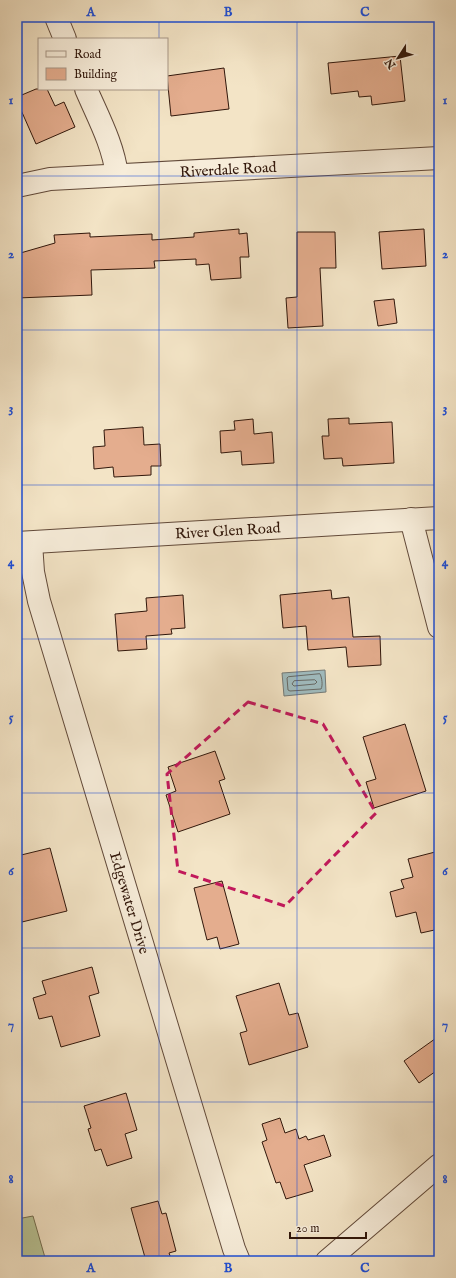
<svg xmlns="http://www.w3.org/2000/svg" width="456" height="1278" viewBox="0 0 456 1278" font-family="'IM FELL English',serif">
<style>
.green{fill:#b9c496;stroke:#756e50}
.water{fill:#a0bcbf;stroke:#747a77}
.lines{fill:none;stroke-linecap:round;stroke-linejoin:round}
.shore{stroke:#686a65;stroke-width:1}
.building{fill:#e4ad8e;stroke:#31170b}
.street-casing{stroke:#624a3a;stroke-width:24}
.street{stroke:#f7edda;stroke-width:22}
.marked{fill:none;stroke:#c2185b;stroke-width:3;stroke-dasharray:8 5;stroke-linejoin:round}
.grid{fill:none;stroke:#1d4ed8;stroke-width:1;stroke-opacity:0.55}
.labels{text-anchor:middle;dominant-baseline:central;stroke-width:3.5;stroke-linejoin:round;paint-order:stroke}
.street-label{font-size:15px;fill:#31170b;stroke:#f7edda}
.neatline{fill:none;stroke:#1d4ed8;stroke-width:1.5}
.grid-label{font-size:13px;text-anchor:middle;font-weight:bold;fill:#1d4ed8}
</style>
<rect width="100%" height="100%" fill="#f3e4c6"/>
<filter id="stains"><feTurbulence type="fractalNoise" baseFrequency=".005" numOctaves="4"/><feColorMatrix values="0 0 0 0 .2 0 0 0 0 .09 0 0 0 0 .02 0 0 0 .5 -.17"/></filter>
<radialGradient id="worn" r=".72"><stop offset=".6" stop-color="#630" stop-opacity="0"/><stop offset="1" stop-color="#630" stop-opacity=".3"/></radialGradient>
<path class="green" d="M 33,1216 L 46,1261 L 17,1261 L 17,1219 Z"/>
<path class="water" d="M 325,670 L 326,692 L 284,696 L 282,673 Z"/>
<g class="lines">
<path class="shore" d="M 320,674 C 322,677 323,686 321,689 L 290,691 L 288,690 L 287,678 L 288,677 Z
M 315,680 L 317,682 L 315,684 L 294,686 L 292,684 L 294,681 Z"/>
</g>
<path class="building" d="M 400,56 L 405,101 L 372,105 L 371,96 L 359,97 L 358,91 L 331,94 L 328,63 Z
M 224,68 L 229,109 L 171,116 L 167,76 Z
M 36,89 L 47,89 L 55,106 L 64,102 L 75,127 L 36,144 L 17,101 L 17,97 Z
M 239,229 L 239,234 L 247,233 L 249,257 L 240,257 L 241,278 L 211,280 L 209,264 L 196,265 L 196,259 L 154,261 L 155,268 L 91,270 L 92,295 L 17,298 L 17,254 L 55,243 L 54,235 L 90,233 L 90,237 L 152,234 L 152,240 L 194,237 L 194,233 Z
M 424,229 L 426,266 L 382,269 L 379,232 Z
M 297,232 L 335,232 L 336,268 L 320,268 L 323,326 L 288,328 L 286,298 L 297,297 Z
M 394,299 L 397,323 L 378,326 L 374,301 Z
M 349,418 L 349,424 L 392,422 L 394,463 L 343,466 L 342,458 L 324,459 L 322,436 L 329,436 L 328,419 Z
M 253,419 L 254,434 L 272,432 L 274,463 L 242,465 L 241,451 L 221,453 L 220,431 L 235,430 L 234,421 Z
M 143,427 L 144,445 L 160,444 L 161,466 L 151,466 L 151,475 L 114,477 L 113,467 L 94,469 L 93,447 L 105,446 L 104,430 Z
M 331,590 L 332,599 L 349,597 L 353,637 L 380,636 L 381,665 L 348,667 L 346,647 L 308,650 L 306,626 L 283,628 L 280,595 Z
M 183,595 L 185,628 L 171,629 L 172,634 L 146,636 L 147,649 L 118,651 L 115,614 L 147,611 L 146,598 Z
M 405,724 L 426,791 L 374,808 L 366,782 L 376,779 L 363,737 Z
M 215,751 L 225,779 L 219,781 L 230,814 L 178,832 L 166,795 L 176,791 L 168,767 Z
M 50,848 L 67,911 L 22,922 L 17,902 L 17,856 Z
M 439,851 L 439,929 L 421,933 L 416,912 L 396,917 L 390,892 L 404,888 L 401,880 L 413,877 L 408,859 Z
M 222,881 L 239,944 L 220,949 L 217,937 L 207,940 L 194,888 Z
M 92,967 L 99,993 L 89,996 L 100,1036 L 61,1047 L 52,1016 L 39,1019 L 33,998 L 46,994 L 42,981 Z
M 279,983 L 289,1015 L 298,1013 L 308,1047 L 249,1065 L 240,1033 L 247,1031 L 236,996 Z
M 439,1036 L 439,1069 L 419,1083 L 404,1061 Z
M 126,1093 L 137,1130 L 125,1134 L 132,1158 L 107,1166 L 101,1149 L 95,1151 L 88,1129 L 91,1128 L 84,1106 Z
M 280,1118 L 285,1133 L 296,1129 L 299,1139 L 306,1136 L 308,1140 L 324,1135 L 331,1156 L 304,1165 L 313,1191 L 286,1199 L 280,1182 L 276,1183 L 262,1142 L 267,1140 L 262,1124 Z
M 158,1201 L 162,1214 L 166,1213 L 176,1251 L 169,1253 L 172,1261 L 146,1261 L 131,1208 Z"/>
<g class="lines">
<defs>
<g id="street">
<path d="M 56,17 L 65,39"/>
<path d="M 86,89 C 98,117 113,144 117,175"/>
<path id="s1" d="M 17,186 L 50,179 L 69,178 L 439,158"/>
<path d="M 411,519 L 439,627"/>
<path id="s2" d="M 17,543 L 439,518"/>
<path id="s3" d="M 31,543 L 33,572 L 39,601 L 234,1249 L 239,1261"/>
<path d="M 327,1261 L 439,1165"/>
</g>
</defs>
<use href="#street" class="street-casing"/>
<use href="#street" class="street"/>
</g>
<path class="marked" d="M 248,702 L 323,724 L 376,813 L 285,906 L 178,871 L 167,774 Z"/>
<path class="grid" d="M 159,17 L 159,39M 297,17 L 297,1261M 159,89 L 159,1261M 17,176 L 439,176M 17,330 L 439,330M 17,485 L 439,485M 17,639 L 439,639M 17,793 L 439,793M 17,948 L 439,948M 17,1102 L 439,1102"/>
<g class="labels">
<g class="street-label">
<text stroke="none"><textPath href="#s1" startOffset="212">Riverdale Road</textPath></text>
<text stroke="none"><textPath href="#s2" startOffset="211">River Glen Road</textPath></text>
<text stroke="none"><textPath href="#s3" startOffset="374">Edgewater Drive</textPath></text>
</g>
</g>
<rect width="456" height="1278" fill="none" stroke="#f3e4c6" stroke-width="44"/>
<rect x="38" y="38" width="130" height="52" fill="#f7edda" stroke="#a89787"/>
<rect x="46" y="51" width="20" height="6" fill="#f7edda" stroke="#a89787"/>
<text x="74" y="58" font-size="12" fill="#31170b">Road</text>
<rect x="46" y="68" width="20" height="12" fill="#e4ad8e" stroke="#a89787"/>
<text x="74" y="78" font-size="12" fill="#31170b">Building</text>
<g transform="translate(398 58) rotate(234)" stroke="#f7edda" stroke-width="3" paint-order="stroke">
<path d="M0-3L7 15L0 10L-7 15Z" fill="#31170b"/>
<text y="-6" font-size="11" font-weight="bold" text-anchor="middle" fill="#31170b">N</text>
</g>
<path d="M290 1232v6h76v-6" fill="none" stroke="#31170b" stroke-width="2"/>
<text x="296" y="1232" font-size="12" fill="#31170b" stroke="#f7edda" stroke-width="3" paint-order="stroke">20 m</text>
<rect x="22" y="22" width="412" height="1234" class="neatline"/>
<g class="grid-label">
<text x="91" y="16">A</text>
<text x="228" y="16">B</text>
<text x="365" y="16">C</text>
<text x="11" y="104">1</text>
<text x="445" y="104">1</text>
<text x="11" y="258">2</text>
<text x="445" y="258">2</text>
<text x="11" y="412">3</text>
<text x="445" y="412">3</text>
<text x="11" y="566">4</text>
<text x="445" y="566">4</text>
<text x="11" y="721">5</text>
<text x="445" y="721">5</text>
<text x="11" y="875">6</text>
<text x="445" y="875">6</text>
<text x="11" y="1029">7</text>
<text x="445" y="1029">7</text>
<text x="11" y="1183">8</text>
<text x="445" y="1183">8</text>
<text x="91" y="1272">A</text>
<text x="228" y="1272">B</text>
<text x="365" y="1272">C</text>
</g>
<rect width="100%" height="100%" filter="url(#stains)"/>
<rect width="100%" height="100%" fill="url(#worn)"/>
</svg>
